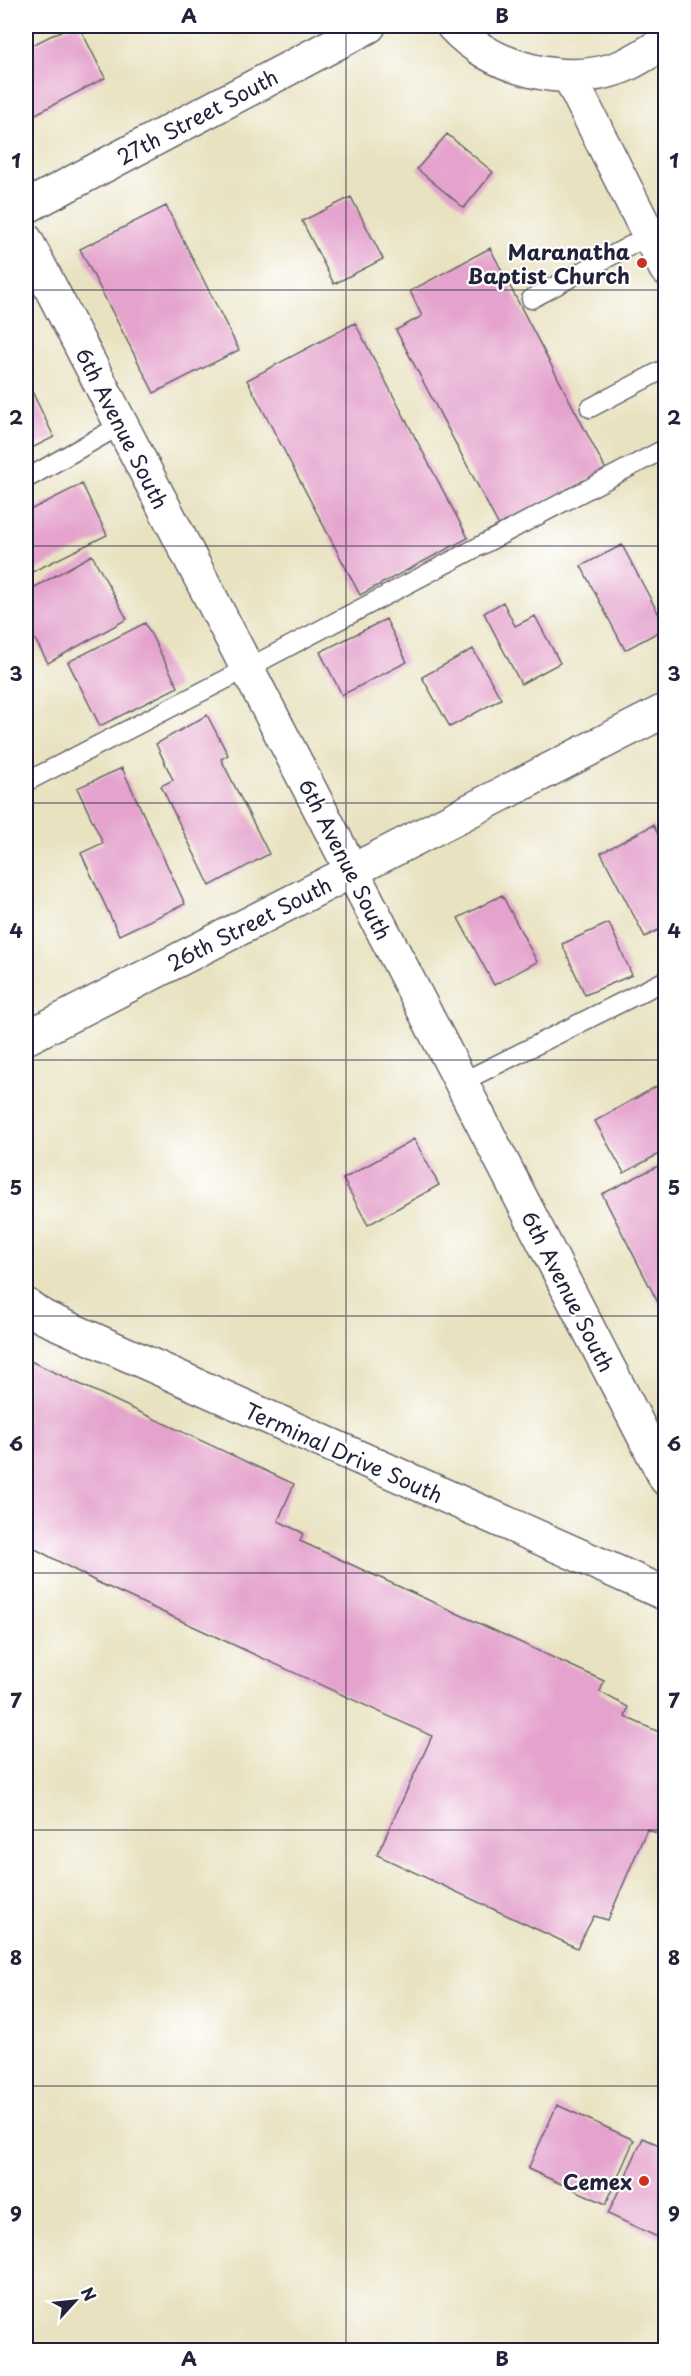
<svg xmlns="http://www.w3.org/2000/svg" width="691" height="2376" viewBox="0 0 691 2376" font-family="'Playpen Sans',sans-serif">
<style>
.building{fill:#e4a2cc}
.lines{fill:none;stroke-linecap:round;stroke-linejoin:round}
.service-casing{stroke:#68656a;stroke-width:21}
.minor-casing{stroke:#68656a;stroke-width:36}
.service{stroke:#fff;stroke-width:18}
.minor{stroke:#fff;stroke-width:33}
.grid{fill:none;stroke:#22223b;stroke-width:1.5;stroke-opacity:0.55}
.poi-dot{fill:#c8321e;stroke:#fff;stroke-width:2}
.labels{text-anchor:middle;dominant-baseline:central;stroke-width:4.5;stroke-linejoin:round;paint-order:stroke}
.street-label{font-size:21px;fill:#22223b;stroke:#fff}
.poi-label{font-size:21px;font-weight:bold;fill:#22223b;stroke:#fff;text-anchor:end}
.neatline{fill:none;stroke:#22223b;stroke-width:2}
.grid-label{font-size:20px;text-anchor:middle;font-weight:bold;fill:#22223b}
</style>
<rect width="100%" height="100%" fill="#fff"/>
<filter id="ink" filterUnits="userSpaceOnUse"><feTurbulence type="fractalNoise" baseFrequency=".0167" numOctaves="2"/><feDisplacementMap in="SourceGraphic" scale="12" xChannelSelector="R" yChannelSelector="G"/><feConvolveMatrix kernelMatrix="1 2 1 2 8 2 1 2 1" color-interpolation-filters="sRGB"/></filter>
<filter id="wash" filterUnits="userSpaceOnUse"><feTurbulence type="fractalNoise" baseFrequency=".008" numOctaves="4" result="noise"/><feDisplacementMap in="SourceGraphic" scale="24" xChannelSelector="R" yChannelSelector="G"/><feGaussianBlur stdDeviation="1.35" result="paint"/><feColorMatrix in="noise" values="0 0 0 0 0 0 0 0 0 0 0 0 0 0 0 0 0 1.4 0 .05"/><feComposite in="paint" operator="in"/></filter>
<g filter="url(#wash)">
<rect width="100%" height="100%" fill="#e9e2c1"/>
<g id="blocks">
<path class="building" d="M 71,26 L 79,26 L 105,78 L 26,119 L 26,48 Z
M 447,134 L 493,172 L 464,208 L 417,169 Z
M 351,197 L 383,259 L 334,284 L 302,221 Z
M 166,206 L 239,350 L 154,393 L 80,249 Z
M 490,248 L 606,470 L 499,526 L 396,330 L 422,316 L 410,291 Z
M 355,323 L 468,538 L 360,595 L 247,380 Z
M 26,379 L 54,437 L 26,451 Z
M 82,484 L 107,535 L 26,575 L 26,512 Z
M 622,545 L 666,628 L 625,650 L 581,566 Z
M 92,555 L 127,619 L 48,663 L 26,623 L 26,592 Z
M 503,602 L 515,626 L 535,616 L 560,663 L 521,684 L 484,613 Z
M 386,619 L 407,662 L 342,695 L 320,652 Z
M 145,623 L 178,687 L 100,726 L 68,662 Z
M 473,649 L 501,699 L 450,727 L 422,677 Z
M 207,715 L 228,755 L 221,759 L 269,854 L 210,886 L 161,786 L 173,780 L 156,744 Z
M 122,768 L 185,904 L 119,935 L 81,853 L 103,843 L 77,788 Z
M 653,825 L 666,849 L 666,926 L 645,937 L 601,853 Z
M 502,895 L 537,962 L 494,985 L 458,918 Z
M 609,923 L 632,975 L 585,995 L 562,944 Z
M 657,1086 L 666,1101 L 666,1150 L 624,1173 L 595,1121 Z
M 414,1139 L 439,1185 L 368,1225 L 343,1179 Z
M 666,1162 L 666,1318 L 602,1194 Z
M 26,1359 L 294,1484 L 278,1521 L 303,1533 L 300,1541 L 604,1681 L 600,1692 L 628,1707 L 625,1717 L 666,1735 L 666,1837 L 647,1829 L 608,1920 L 594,1916 L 577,1948 L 377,1855 L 432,1736 L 97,1582 L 26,1544 Z
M 557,2105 L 634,2140 L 606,2204 L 528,2169 Z
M 643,2138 L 666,2148 L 666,2241 L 608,2214 Z"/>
</g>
</g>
<g filter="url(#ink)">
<use href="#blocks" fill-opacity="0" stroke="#68656a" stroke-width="1.5"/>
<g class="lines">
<defs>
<path id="service" d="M 531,299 L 648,236
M 590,408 L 666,368
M 26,479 L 121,425
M 26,782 L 248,668 L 666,448
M 462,1082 L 666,980"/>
<path id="minor" d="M 453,26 C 492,69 566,88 621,67 C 636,61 651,50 666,42
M 569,76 L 666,269
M 26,207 L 369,26
M 26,240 L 666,1479
M 26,1038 L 666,710
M 26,1305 L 43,1317 L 666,1594"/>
</defs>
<use href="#service" class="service-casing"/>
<use href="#minor" class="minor-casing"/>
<use href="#service" class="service"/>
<use href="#minor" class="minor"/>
</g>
</g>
<path class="grid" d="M 346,26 L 346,2350M 26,290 L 666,290M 26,546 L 666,546M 26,803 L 666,803M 26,1060 L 666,1060M 26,1316 L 666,1316M 26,1573 L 666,1573M 26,1830 L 666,1830M 26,2086 L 666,2086"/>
<g class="poi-dot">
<circle cx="642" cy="263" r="6"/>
<circle cx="644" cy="2181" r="6"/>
</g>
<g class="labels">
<g class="street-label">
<text transform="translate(197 116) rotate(-28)">27th Street South</text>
<text transform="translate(123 428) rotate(63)">6th Avenue South</text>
<text transform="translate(346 859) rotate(63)">6th Avenue South</text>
<text transform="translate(249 923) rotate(-27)">26th Street South</text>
<text transform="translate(569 1291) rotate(63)">6th Avenue South</text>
<text transform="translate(344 1452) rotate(24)">Terminal Drive South</text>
</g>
<g class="poi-label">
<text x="630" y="251">Maranatha<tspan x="630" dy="24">Baptist Church</tspan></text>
<text x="632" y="2181">Cemex</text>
</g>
</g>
<rect width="691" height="2376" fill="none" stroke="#fff" stroke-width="66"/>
<g transform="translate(75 2301) rotate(63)" stroke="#ffffff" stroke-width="4.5" paint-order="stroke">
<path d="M0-4.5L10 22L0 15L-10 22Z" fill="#22223b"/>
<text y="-9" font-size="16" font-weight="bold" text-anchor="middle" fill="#22223b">N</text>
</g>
<rect x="33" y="33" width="625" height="2310" class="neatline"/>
<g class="grid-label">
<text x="189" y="23">A</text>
<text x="502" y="23">B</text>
<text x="16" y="168">1</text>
<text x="674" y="168">1</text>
<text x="16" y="425">2</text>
<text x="674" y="425">2</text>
<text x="16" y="681">3</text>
<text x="674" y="681">3</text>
<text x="16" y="938">4</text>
<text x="674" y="938">4</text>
<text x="16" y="1195">5</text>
<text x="674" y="1195">5</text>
<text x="16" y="1451">6</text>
<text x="674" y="1451">6</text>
<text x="16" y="1708">7</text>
<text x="674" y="1708">7</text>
<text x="16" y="1965">8</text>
<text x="674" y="1965">8</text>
<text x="16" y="2221">9</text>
<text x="674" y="2221">9</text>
<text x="189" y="2366">A</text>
<text x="502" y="2366">B</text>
</g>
</svg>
